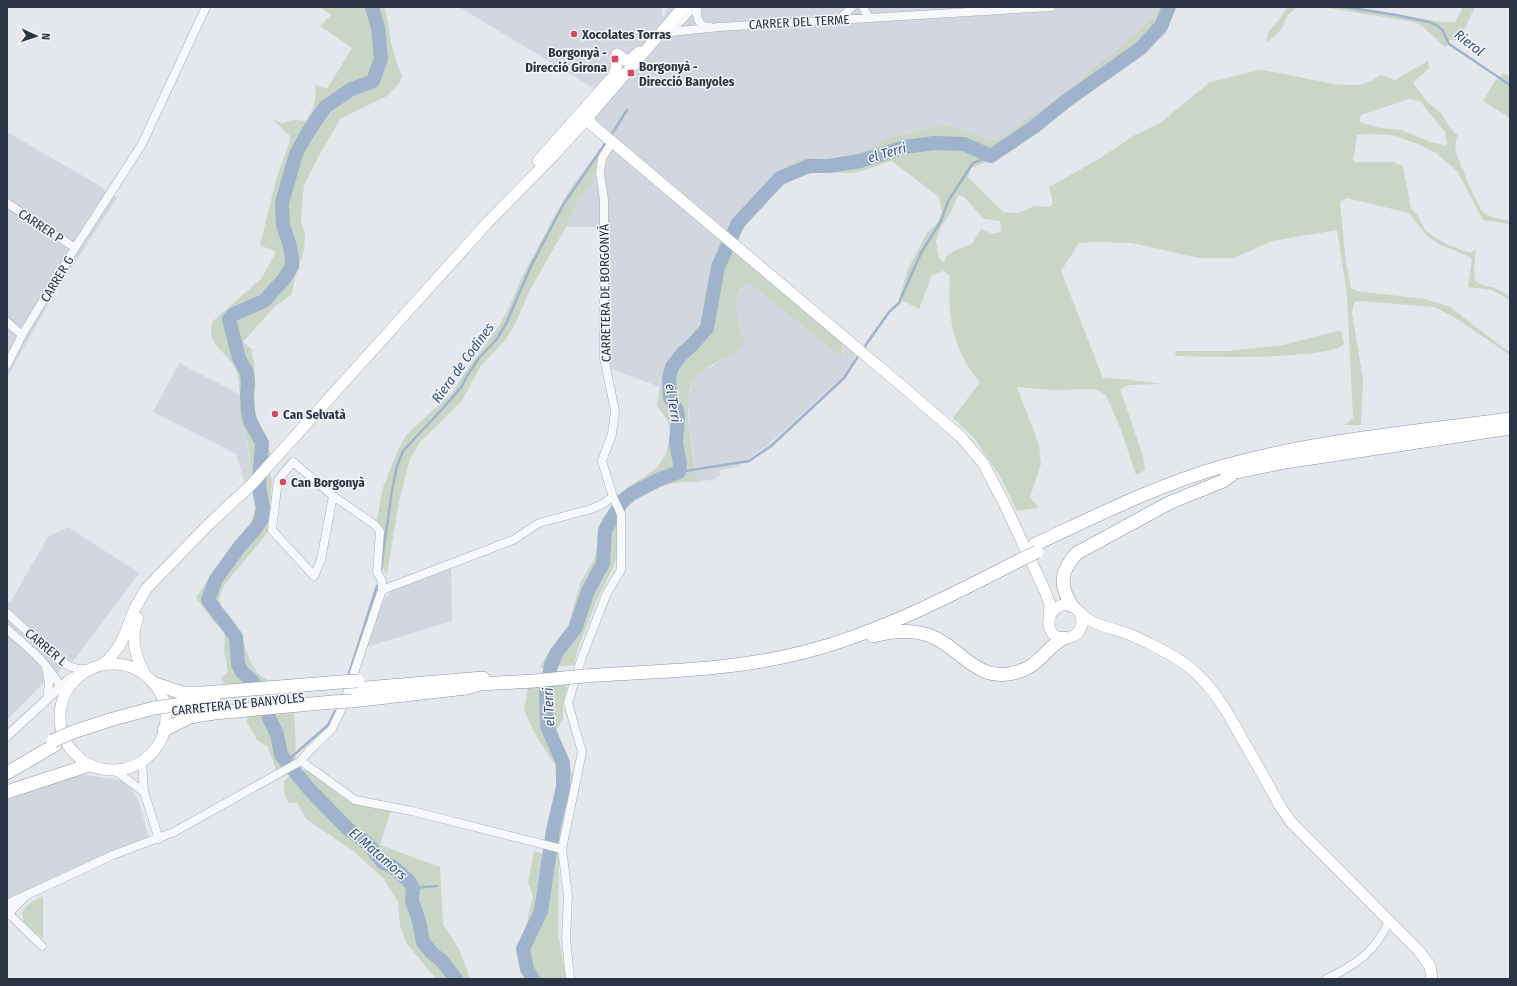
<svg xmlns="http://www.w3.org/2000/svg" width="1517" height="986" viewBox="0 0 1517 986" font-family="'Fira Sans Condensed',sans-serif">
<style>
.built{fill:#d2d6de}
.green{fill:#c9d6c5;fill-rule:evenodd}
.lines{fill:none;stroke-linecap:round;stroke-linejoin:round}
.stream{stroke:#9fb4cc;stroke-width:2.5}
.river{stroke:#9fb4cc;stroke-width:14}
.minor-casing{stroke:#a9aeb7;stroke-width:9}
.tertiary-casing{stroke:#a9aeb7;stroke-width:10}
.secondary-casing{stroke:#a9aeb7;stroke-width:12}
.trunk-casing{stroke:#8b94a3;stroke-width:14}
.minor{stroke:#f7f8fa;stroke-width:8}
.tertiary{stroke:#f7f8fa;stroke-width:9}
.secondary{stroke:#fff;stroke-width:11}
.trunk{stroke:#fff;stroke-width:13}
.trunk-bridge-casing{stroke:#8b94a3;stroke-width:14;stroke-linecap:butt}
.trunk-bridge{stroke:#fff;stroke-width:13}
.poi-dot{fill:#d1495b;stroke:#f4f6f9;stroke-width:1.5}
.labels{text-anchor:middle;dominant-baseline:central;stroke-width:3;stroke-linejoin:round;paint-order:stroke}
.street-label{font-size:13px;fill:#2b3445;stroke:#f4f6f9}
.poi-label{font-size:13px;font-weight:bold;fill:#2b3445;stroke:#f4f6f9;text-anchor:start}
.water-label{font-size:14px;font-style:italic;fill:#34527a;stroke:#f4f6f9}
</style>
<rect width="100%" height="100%" fill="#e4e7ec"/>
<path class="built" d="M 459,7 L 662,7 L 662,16 L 666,13 L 667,7 L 1157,7 L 1156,14 L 1144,26 L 1120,48 L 1089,71 L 1072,89 L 1058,97 L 996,141 L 947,125 L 890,137 L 857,154 L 835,159 L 809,158 L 724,232 L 711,268 L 710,304 L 703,326 L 701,331 L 677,350 L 660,387 L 604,366 L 601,227 L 566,227 L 576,204 L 591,184 L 602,155 L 612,140 L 582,115 L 595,89 Z
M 9,133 L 100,186 L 117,198 L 51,299 L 7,378 L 7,135 Z
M 749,283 L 842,357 L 843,350 L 842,344 L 843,341 L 857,352 L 849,371 L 768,445 L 740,465 L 739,467 L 719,470 L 720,476 L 716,477 L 716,479 L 697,482 L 690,431 L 688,400 L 692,381 L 703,371 L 729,356 L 738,354 L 745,341 L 736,316 L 736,300 L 741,290 Z
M 179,363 L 239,394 L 241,423 L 245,430 L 252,476 L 245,484 L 236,454 L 153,412 Z
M 68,527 L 139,573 L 75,659 L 41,685 L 7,720 L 7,601 L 10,603 L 48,537 Z
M 451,566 L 452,621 L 366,647 L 383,600 L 394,588 Z
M 82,774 L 123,781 L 133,791 L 139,802 L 150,842 L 7,904 L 7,798 Z"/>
<path class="green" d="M 320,7 L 385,7 L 391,43 L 398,67 L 402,75 L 400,82 L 387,96 L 340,119 L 316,161 L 304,185 L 302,205 L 301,221 L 305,233 L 304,251 L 294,281 L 292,293 L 285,300 L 276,305 L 243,342 L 253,350 L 251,352 L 254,360 L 255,389 L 252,397 L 252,406 L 267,441 L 271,455 L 252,476 C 250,462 249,445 245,431 C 244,428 242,425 241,422 C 237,404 243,384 235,368 C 227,352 204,343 213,321 L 262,278 L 276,252 L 260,245 L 277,176 L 289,144 L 290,136 L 273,120 L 283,123 L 293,120 L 306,121 C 313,109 318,99 315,85 L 327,89 L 352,48 L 320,26 L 331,15 Z
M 1157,7 L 1175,7 L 1166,34 L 1154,43 L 1095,83 L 1082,97 L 1058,116 L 1044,123 L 1006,153 L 987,162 L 971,168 L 968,177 L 1003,212 L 1019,213 L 1034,206 L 1049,207 L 1053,204 L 1049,187 L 1099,159 L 1135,135 L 1160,123 L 1210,82 L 1259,70 L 1280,73 L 1333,84 L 1348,85 L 1359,85 L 1371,81 L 1381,75 L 1395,80 L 1428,61 L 1429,68 L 1413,83 L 1427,102 L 1441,113 L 1450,128 L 1458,136 C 1455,140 1455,147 1456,152 C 1458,159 1478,208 1483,212 C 1489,218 1502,219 1510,221 L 1510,224 L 1483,220 L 1457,171 L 1436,153 L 1418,144 L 1392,135 L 1370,134 L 1357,135 L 1353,162 L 1393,162 L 1403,166 L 1411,208 L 1418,216 L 1424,229 L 1434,237 L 1448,245 L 1471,253 L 1476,249 L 1474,269 L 1475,281 L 1484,286 L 1493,287 L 1510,296 L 1510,300 L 1492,290 L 1468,287 L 1472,260 L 1470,257 L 1439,244 L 1427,236 L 1409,213 L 1347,198 L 1340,202 L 1346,263 L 1351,288 L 1357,291 L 1425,299 L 1450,307 L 1502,347 L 1510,352 L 1510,355 L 1457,319 L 1435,307 L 1360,301 L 1354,302 L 1352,313 L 1363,380 L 1361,425 L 1345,425 L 1353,418 L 1347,294 L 1337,230 L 1272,241 L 1234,258 L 1199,258 L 1132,243 L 1098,242 L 1079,243 L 1061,271 L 1103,378 L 1122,379 L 1162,384 L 1129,385 L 1120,389 L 1143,456 L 1145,470 L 1136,475 L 1121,430 L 1106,395 L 1095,389 L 1053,390 L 1017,387 L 1039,445 L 1041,464 L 1030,497 L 1038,508 L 1017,511 L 1000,476 L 974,438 L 953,418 L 980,382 C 974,376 970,370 966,363 C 950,334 948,308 950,276 L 943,271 L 932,275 L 919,309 L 899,299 L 908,269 L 927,233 L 937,223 L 942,212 L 939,197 L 892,161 C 877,165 860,174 845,173 C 830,173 824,169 809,173 C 776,181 755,214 734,238 L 726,230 L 761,188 L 790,163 L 809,158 L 835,159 L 857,154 L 890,137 L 947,125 L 996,141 L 1058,97 L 1072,89 L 1089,71 L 1120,48 L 1144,26 L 1156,14 ZM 1409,99 L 1420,101 L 1432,116 L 1445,132 L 1447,146 L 1431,142 L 1401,130 L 1381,128 L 1359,122 L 1361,115 ZM 958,195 L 964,197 L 984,219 L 1000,221 L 1001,232 L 993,234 L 981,229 L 972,244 L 956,250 L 946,256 L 944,263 L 939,258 L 936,241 L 941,227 L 951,212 Z
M 1287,7 L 1298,7 L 1287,15 C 1284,28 1277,36 1266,42 L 1268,32 L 1280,19 Z
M 1322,7 L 1356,7 L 1442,22 L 1455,22 L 1463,7 L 1475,7 L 1459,40 L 1449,40 L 1447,46 L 1445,47 L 1422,26 L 1414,22 Z
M 1503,73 L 1510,77 L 1510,118 L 1483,101 L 1494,82 Z
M 605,142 L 609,145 L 602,155 L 591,184 L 576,204 L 566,227 L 530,290 L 515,324 L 506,339 L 480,367 L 461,402 L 421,441 L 410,459 L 399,501 L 387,575 L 379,563 L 381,531 L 377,521 L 382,490 L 399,448 L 407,434 L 452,393 L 464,374 L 499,326 L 508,310 L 522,277 L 557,212 L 569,191 Z
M 720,241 L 843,341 L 842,344 L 842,357 L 749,283 C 727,294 738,325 745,341 L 738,354 C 723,357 703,368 693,381 C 681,397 694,461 697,482 C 689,482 680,482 672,484 C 652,487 632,501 618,515 L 618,550 L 614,566 L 597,600 L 578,648 L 574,665 L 540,668 L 545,658 L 568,626 L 581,581 L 594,560 L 601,535 L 602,519 L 610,509 L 617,495 L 657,468 L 666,453 L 671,433 L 667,419 L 657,406 L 660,387 L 677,350 L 701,331 L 703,326 L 710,304 L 711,268 Z
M 1338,331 L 1342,332 L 1344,344 C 1329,360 1204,357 1177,356 L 1175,354 L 1176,351 L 1229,351 L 1283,345 Z
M 270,473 L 272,481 L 268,532 L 224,585 L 219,598 L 221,608 L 229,615 L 238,627 L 250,661 L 258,674 L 271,682 L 227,686 L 221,679 L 228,671 L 224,652 L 225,630 L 215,623 L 196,598 L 211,574 L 233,548 L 251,523 L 255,509 L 252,492 Z
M 568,684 L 563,705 L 563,719 L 556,731 L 573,775 L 559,845 L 558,932 L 566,979 L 529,979 L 522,948 L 527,933 L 528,917 L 533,896 L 528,883 L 534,851 L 544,854 L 558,800 L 555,765 L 534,732 L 524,710 L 528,687 Z
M 294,713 C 296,728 295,743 296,758 L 277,771 L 267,746 L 257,740 L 247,722 L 247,717 Z
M 307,770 L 345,799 L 355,803 L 391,810 L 380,845 L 440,867 L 443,924 L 459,949 L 469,976 L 473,979 L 436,979 L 407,944 L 400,926 L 398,902 L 384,879 L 352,850 L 306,819 L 297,802 L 289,803 C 284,797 284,789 284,781 L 295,771 Z
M 43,896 L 43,939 C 38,934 27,926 24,921 C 17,908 34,900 43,896 Z"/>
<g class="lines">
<path class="stream" d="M 1345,7 L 1396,15 L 1429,22 L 1438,26 L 1443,31 L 1449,44 L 1510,85
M 1168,9 L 1171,7
M 610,137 L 627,110
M 863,349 L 889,312 L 899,303 L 921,253 L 941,221 L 948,201 L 973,163 L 991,156
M 679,472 L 749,461 L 771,446 L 844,378 L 859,355
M 381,569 L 392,490 L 397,466 L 403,451 L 446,405 L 462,386 L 467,376 L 479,358 L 496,340 L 506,324 L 531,266 L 563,205 L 607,141
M 348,677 L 377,586
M 287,761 L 328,725 L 335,711
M 413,888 L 437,886
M 543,895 L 548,893"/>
<path class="river" d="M 253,682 L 242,672 L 238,664 L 236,637 L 208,600 L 216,579 L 240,546 L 256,528 L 261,520 L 263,508 L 259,485 L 262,443 L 250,421 L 248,412 L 247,395 L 248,382 L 247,373 L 239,358 L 229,319 L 234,314 L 264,301 L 284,279 L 292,266 L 292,257 L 289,243 L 283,225 L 282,203 L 296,154 L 308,132 L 325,107 L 350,90 L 373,81 L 381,59 L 378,28 L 372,7
M 269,718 L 277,734 L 281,755 L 310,790 L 347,828 L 369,845 L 383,863 L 392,866 L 408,880 L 413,888 L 412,901 L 419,921 L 423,942 L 433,954 L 441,960 L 456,979
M 533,979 L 527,969 L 523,949 L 541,911 L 553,830 L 563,787 L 563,763 L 547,726 L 546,693 L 551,665 L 557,652 L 575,629 L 588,591 L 603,563 L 605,530 L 622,502 L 631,494 L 660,479 L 679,472 L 680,464 L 676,443 L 678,417 L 677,410 L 670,398 L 669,378 L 672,367 L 682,354 L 693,344 L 707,328 L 718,267 L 738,223 L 780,178 L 809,166 L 828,166 L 860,161 L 905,147 L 934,143 L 964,144 L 991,156 L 1034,127 L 1066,101 L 1141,48 L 1161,26 L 1169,7"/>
<defs>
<path id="minor" d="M 697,7 C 696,17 698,26 709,27
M 863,7 L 868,17
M 840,19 L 852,7
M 670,32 L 694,7
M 659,35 L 670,32 L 719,27 L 1051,7
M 7,203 L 75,248
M 7,322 L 22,335
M 7,365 L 22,335 L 75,248 L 142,144 L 206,7
M 382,590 L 513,540 L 539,523 L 591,509 L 601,505 L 613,497
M 7,613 L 59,660 L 69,666 L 78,669 L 90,669
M 7,629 C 30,650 53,666 64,696
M 46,667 L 49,684 L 47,699
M 142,761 L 144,792 L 159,839
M 301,761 L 355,800 L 412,811 L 562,849
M 114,770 L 144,792
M 7,904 L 113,855 L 174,832 L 301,761 L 308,752 L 332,729 L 342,708 L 382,590 L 382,581 L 377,572 L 380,531 L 375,525 L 333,496 L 293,462 L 278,480 L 272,530 L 314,576 L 321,560 L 333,496
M 9,914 L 42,946
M 7,915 L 23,899
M 570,979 L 566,938 L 568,896 L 562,849 L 582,752 L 568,703 L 582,657 L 607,593 L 621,570 L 621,514 L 613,497 L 602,461 L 612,434 L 615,411 L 604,358 L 604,200 L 600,173 L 602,158 L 613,141
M 1326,979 C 1356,965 1376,951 1389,921"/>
<path id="tertiary" d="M 7,736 L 69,679 L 83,673"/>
<path id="secondary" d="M 617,54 L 625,60 L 630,60 L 639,52
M 612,78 L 616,70 L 617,54
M 587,118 L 590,120 L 591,124 L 909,392 L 961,437 L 983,463 L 1004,503 L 1045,591 L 1050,605 L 1049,619
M 538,161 L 609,81
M 1080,613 C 1090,635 1059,649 1050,629 C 1045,616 1056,603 1069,605 C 1077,607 1081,615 1088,619 C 1096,625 1107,627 1116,630 C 1128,633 1139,638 1150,644 C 1168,653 1186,662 1200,677 C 1219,696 1231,719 1244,742 C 1256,763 1268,784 1280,806 L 1291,822 L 1419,951 L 1430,966 L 1432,979
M 138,618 C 130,636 135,657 145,674
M60 717a53 53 0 1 1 106 0a53 53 0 1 1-106 0Z
M 101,665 L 108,660 L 118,648 L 125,634 L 134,610 L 146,589 L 207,526 L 252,484 L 488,222 L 553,156 L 590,115 L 683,7"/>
<path id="trunk" d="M 1227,474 L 1285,462 L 1510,428
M 1034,545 C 1096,516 1157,485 1224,466 C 1317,440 1415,432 1510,419
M 1072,606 C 1059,585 1060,571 1077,553 L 1169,503 L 1223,481 L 1236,472
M 873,636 C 891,631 909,629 928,635 C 961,646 976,685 1017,672 C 1040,666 1046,647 1064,638
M 584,676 C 654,671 724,671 792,655 C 871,637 946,598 1018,561
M 155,684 L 183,693 L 203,693 L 341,682
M 355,689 L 483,678
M 351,701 L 466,688 L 480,684 L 534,681
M 176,705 L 214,700
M 164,730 L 190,717 L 214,713 L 333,702
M 73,732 L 113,719 L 154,708
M 7,773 L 55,745
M 7,792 L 89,765"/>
</defs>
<use href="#minor" class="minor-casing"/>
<use href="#tertiary" class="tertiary-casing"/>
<use href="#secondary" class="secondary-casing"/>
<use href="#trunk" class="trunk-casing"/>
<use href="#minor" class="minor"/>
<use href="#tertiary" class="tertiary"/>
<use href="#secondary" class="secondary"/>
<use href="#trunk" class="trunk"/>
<defs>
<path id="trunk-bridge" d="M 1018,561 L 1037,552
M 534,681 L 584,676
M 341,682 L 358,681
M 333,702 L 351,701
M 154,708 L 176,705
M 53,741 L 73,732"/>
</defs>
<use href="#trunk-bridge" class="trunk-bridge-casing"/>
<use href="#trunk-bridge" class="trunk-bridge"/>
</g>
<g class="poi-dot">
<circle cx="574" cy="34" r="4"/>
<rect x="611" y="55" width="8" height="8" rx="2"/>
<rect x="627" y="69" width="8" height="8" rx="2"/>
<circle cx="275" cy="414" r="4"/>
<circle cx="283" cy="482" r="4"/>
</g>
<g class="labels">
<g class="street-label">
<text transform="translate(799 22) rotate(-3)">CARRER DEL TERME</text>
<text transform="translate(41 226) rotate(33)">CARRER P</text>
<text transform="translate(57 279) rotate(-59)">CARRER G</text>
<text transform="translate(605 293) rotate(-91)">CARRETERA DE BORGONYÀ</text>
<text transform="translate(46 647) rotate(40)">CARRER L</text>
<text transform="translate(238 704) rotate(-6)">CARRETERA DE BANYOLES</text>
</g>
<g class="poi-label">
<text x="582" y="34">Xocolates Torras</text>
<text x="607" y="52" text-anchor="end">Borgonyà -<tspan x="607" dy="15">Direcció Girona</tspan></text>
<text x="639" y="66">Borgonyà -<tspan x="639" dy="15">Direcció Banyoles</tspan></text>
<text x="283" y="414">Can Selvatà</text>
<text x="291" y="482">Can Borgonyà</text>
</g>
<g class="water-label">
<text transform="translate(1469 43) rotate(38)">Rierol</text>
<text transform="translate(887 153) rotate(-16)">el Terri</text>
<text transform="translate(463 363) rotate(-54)">Riera de Codines</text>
<text transform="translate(673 403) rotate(81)">el Terri</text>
<text transform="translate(549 707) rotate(-93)">el Terri</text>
<text transform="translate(378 854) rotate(41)">El Matamors</text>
</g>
</g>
<rect width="1517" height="986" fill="none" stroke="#2b3445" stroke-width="16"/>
<g transform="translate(36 36) rotate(93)" stroke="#f4f6f9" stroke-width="3" paint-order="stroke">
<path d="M0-3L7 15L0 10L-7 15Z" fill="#2b3445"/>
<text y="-6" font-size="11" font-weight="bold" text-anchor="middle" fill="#2b3445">N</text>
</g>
</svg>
